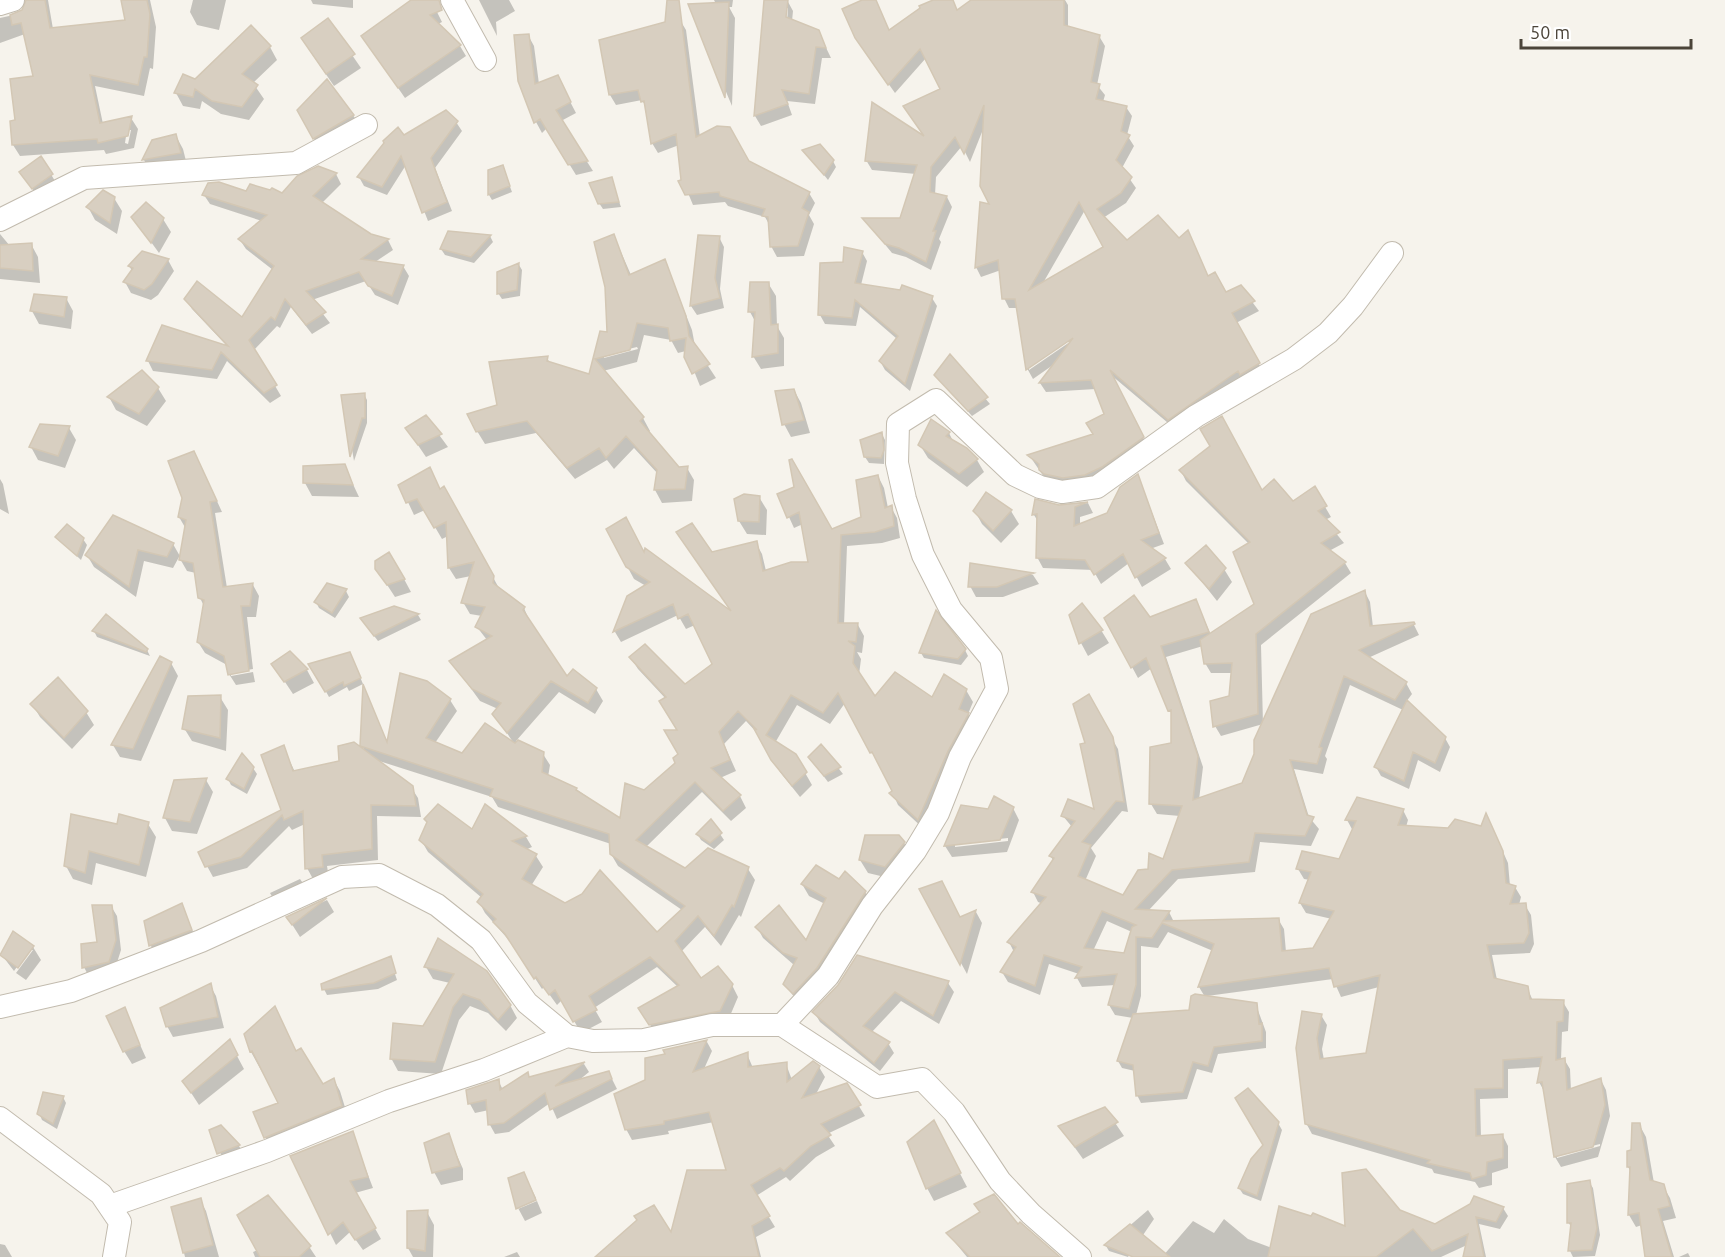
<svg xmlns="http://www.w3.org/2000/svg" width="1725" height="1257" viewBox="0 0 1725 1257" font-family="Ubuntu,sans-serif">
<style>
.shadow{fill:#0003;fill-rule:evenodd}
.building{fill:#d8cfc1;stroke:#d3c7b4;stroke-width:1.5;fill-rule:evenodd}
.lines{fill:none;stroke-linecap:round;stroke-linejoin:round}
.minor-casing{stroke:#c2bbae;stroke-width:24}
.minor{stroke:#fff;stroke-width:22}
</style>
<rect width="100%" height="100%" fill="#f6f3ec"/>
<path class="shadow" d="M 26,0 L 48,0 L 53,29 L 127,21 L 122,0 L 150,0 L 156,27 L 153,69 L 150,68 L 144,96 L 95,86 L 103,124 L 131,118 L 138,129 L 134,148 L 106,154 L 104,150 L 20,156 L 13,145 L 16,122 L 35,77 L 25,34 L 0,43 L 0,18 L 18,14 L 28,3 ZM 127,130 L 131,130 L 128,144 L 125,143 Z
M 193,0 L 226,0 L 219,30 L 197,25 L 190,12 Z
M 311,0 L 353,0 L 353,8 L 313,4 Z
M 417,0 L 425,0 L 437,12 L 442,22 L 438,24 L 460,46 L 466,56 L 405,98 L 369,46 Z
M 479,0 L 509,0 L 515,11 L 496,22 L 497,36 Z
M 714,0 L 733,0 L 732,7 L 729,7 L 735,18 L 732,106 L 694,16 L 717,6 Z
M 765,0 L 787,0 L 793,11 L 792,21 L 818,31 L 831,58 L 822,58 L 815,104 L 787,101 L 792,115 L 761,126 L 755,116 ZM 785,8 L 788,8 L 787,24 L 784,24 Z
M 866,0 L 875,0 L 890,32 L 937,0 L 952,0 L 957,12 L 974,0 L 1065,0 L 1068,5 L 1068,28 L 1099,36 L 1105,46 L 1097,85 L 1105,95 L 1103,102 L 1126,107 L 1132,116 L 1127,135 L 1134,146 L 1122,168 L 1136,188 L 1126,203 L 1103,218 L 1127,242 L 1208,278 L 1226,293 L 1241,287 L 1259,311 L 1236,323 L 1264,373 L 1174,428 L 1111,375 L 1148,447 L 1091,484 L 1046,480 L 1029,455 L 1095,435 L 1106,414 L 1096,389 L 1046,392 L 1040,383 L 1053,365 L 1033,379 L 1028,370 L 1018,308 L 1009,308 L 1004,298 L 1001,270 L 981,277 L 976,267 L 992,206 L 984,127 L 970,162 L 962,146 L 936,177 L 935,195 L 947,197 L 952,207 L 939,239 L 941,242 L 931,270 L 906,257 L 892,253 L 864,219 L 901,220 L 916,174 L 872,170 L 866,160 L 927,140 L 942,90 L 926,58 L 895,93 L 863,48 ZM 1085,210 L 1105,247 L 1043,283 ZM 1079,332 L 1080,335 L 1029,370 L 1029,367 Z
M 328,20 L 361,68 L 334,86 L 310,51 Z
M 680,20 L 686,30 L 700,137 L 809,193 L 815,203 L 809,215 L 814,224 L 804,256 L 777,257 L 771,246 L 770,226 L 765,217 L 728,206 L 725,202 L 693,205 L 683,181 L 679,145 L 658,153 L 652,143 L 647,109 L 642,100 L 616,105 L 610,95 L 601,41 Z
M 251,28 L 270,47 L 277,60 L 253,83 L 264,99 L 249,120 L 221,114 L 202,101 L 200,109 L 183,106 L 176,93 L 195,81 Z
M 528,35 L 534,46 L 539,84 L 563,88 L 576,113 L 561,121 L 593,171 L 576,175 L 547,128 L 542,133 L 536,122 L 519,81 Z
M 298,111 L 353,115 L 361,128 L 321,151 Z
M 456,122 L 462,131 L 435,168 L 452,211 L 428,221 L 406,165 L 387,195 L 364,186 L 359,177 L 404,137 Z
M 176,136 L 183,149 L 187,165 L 151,173 L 144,160 L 153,141 Z
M 805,151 L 833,161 L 836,167 L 828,180 Z
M 41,158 L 55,181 L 36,194 L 25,178 Z
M 490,171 L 505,173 L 512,192 L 492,200 L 489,195 Z
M 336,174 L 341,184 L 321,204 L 370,236 L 388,240 L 393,250 L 375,262 L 403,266 L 409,276 L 398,305 L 375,295 L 366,281 L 312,300 L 330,323 L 312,334 L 291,307 L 280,328 L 277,326 L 254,350 L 281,396 L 270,403 L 227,361 L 217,379 L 153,371 L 148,361 L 163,327 L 228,347 L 192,309 L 186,299 L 243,319 L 273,270 L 246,249 L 240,240 L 262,221 L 210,204 L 204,195 L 282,195 Z
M 611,179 L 621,207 L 603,209 L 599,203 Z
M 114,198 L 122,211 L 117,234 L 95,220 L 88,207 Z
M 133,217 L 163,219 L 171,232 L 159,253 Z
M 449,233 L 490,236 L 493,242 L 474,263 L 445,255 L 441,249 Z
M 0,234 L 10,246 L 31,244 L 38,257 L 40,283 L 0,279 Z
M 614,236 L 631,275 L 664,260 L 692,330 L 695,346 L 716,378 L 700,386 L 686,351 L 678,353 L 671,340 L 644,335 L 637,362 L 603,371 L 643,418 L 650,431 L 648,433 L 678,469 L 687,468 L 694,480 L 692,501 L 662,503 L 655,490 L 658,474 L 634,448 L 614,469 L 607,460 L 575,479 L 536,433 L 485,444 L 477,431 L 547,358 L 550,363 L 590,376 L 601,333 L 609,333 ZM 637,347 L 638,349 L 604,358 L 604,355 Z
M 719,237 L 724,247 L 720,289 L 724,308 L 697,315 L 691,306 Z
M 862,252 L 867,261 L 861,285 L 932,298 L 937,306 L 910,391 L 885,370 L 880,361 L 897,339 L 860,307 L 856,326 L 825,324 L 820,315 L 844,263 Z
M 168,260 L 174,271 L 158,295 L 151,300 L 131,293 L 125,282 L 133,272 L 129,266 Z
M 519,265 L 522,270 L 520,296 L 502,299 L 498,293 Z
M 751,283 L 768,283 L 776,296 L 777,326 L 784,338 L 784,366 L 761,369 L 753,356 L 756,323 L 750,312 Z
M 66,298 L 73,311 L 71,329 L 39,324 L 32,311 Z
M 950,357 L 990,404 L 972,416 L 936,376 Z
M 158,388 L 166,401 L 147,426 L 116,410 L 109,397 Z
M 794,390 L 801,403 L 810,433 L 791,437 L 784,424 Z
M 364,394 L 367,400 L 367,423 L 354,461 L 343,397 Z
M 426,417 L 448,447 L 426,457 L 407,429 Z
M 69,428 L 76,440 L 65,468 L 38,460 L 31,447 Z
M 949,433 L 954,443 L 977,460 L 984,472 L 967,487 L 928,458 L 920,445 Z
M 882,434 L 885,440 L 884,464 L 869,463 L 865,457 Z
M 200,464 L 222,512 L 215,513 L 227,588 L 253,585 L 259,596 L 256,617 L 247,617 L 253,669 L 231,673 L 231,676 L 253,672 L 255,682 L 236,685 L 229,674 L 227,665 L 205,653 L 198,642 L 204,606 L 200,598 L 196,573 L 187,571 L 179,557 L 173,568 L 144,561 L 136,597 L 94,567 L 87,555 L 173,544 L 181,558 L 186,529 L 179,517 Z
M 344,465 L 359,497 L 312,496 L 305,483 Z
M 1181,471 L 1292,503 L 1314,488 L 1331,517 L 1325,520 L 1344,543 L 1329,551 L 1345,563 L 1351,573 L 1261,645 L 1263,724 L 1365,592 L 1370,602 L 1373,627 L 1413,623 L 1419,635 L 1368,658 L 1406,683 L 1412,694 L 1406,702 L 1445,738 L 1450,747 L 1440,772 L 1418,760 L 1409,789 L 1381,776 L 1376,767 L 1403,710 L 1350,685 L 1325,756 L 1327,759 L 1323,774 L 1294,769 L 1309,817 L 1319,829 L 1311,846 L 1260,842 L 1255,872 L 1178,879 L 1148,911 L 1169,912 L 1174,922 L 1278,919 L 1284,929 L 1286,952 L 1314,949 L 1332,919 L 1306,913 L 1300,903 L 1310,880 L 1304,879 L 1298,869 L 1340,860 L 1353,831 L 1347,820 L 1358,799 L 1403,810 L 1408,820 L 1406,827 L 1449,830 L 1491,825 L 1508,863 L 1510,886 L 1515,887 L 1521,897 L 1519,905 L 1525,905 L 1531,915 L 1534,944 L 1530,953 L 1492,955 L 1497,980 L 1527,987 L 1533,1001 L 1563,1002 L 1569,1012 L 1568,1031 L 1562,1032 L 1561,1060 L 1564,1059 L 1570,1069 L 1571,1091 L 1601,1080 L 1606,1090 L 1610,1116 L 1598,1157 L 1561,1167 L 1555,1157 L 1545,1093 L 1539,1082 L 1541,1067 L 1508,1069 L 1508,1098 L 1480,1099 L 1481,1137 L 1503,1136 L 1508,1146 L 1508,1168 L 1492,1173 L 1492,1185 L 1479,1188 L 1475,1182 L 1434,1173 L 1432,1169 L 1312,1134 L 1306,1123 L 1298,1048 L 1321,1015 L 1327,1025 L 1322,1049 L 1324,1060 L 1367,1054 L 1379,987 L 1341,997 L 1333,979 L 1207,996 L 1256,1005 L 1266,1032 L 1266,1048 L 1218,1054 L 1212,1073 L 1197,1069 L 1187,1099 L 1141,1103 L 1137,1095 L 1135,1071 L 1122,1068 L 1118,1061 L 1133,1018 L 1115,1015 L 1109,1005 L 1116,985 L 1082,987 L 1077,978 L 1079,974 L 1049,964 L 1040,995 L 1008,982 L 1002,972 L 1014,952 L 1009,942 L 1043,904 L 1038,902 L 1033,892 L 1054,861 L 1050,856 L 1072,827 L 1063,816 L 1096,811 L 1087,744 L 1088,696 L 1118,749 L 1128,812 L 1122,811 L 1091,848 L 1096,856 L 1085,881 L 1123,897 L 1150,871 L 1164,861 L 1180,816 L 1157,814 L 1151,804 L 1173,744 L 1172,715 L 1152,668 L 1138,678 L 1106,619 L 1149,618 L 1196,601 L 1211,635 L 1255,604 L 1249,544 L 1186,481 ZM 1203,646 L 1205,663 L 1211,673 L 1233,673 L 1231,697 L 1215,726 L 1221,736 L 1263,724 L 1256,754 L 1243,784 L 1199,800 L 1203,767 L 1166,657 ZM 1107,921 L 1132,932 L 1125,955 L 1093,951 ZM 1168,932 L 1213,951 L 1199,987 L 1205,997 L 1190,1011 L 1136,1015 L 1141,996 L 1141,946 L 1158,948 ZM 1600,1144 L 1600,1146 L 1557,1158 L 1557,1155 Z
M 878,476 L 884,488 L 888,508 L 891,507 L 897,518 L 900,538 L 882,543 L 847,546 L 844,625 L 858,625 L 864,636 L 862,653 L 857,652 L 861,659 L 859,675 L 875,699 L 932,699 L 966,690 L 973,702 L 968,714 L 974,726 L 925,830 L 898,805 L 879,763 L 845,703 L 830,724 L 797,705 L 775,743 L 795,755 L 812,785 L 800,797 L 780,772 L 758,734 L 746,721 L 724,744 L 736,771 L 720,778 L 740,796 L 746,808 L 731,821 L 702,792 L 646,847 L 685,870 L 748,869 L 755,880 L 741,917 L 739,915 L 721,946 L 705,927 L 681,952 L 701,981 L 732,985 L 738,997 L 727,1023 L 657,1036 L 640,1008 L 678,987 L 657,967 L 594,1008 L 602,1022 L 581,1033 L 562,1000 L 557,1005 L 544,987 L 542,989 L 514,946 L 485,913 L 479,902 L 482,898 L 428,852 L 421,840 L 428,824 L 425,820 L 472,831 L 486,806 L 526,837 L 532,847 L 525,850 L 536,856 L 543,867 L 531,886 L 565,904 L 657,935 L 682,910 L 618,866 L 611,854 L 611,844 L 498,807 L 492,797 L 376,760 L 411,787 L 418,798 L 421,817 L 377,816 L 378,860 L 327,866 L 329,878 L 313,879 L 307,868 L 305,824 L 292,830 L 289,826 L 247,868 L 213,877 L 207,866 L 282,811 L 283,747 L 295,772 L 341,763 L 366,753 L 362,746 L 365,690 L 388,744 L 450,700 L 457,711 L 435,743 L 462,755 L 515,745 L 494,714 L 498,709 L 480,701 L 451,661 L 487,640 L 477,627 L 482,616 L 470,614 L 463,602 L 471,576 L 456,579 L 449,568 L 448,536 L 442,539 L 425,510 L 414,515 L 400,485 L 440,490 L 444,488 L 500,590 L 524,608 L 530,622 L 566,678 L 596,689 L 603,701 L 595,714 L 559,692 L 516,741 L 543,754 L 550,765 L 548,777 L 576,789 L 621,820 L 644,791 L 677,764 L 680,754 L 679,731 L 666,699 L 638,669 L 631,658 L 685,686 L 714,664 L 695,625 L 686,629 L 678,615 L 621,642 L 615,632 L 628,597 L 646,586 L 634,579 L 627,566 L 645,555 L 733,614 L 712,554 L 756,543 L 762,554 L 766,571 L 810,564 L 803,524 L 794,528 L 779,495 L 831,531 L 862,518 Z
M 1138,476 L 1164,544 L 1150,549 L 1165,559 L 1171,569 L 1142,587 L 1129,563 L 1101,584 L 1093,570 L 1043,568 L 1037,557 L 1039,523 L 1034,515 L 1036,501 L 1059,507 L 1088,503 L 1093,513 L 1080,517 L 1080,525 L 1108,514 Z
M 0,479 L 3,484 L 9,514 L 0,509 Z
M 759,497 L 767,510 L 766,535 L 747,534 L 739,521 Z
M 975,511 L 1011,511 L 1019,524 L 1001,543 L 982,524 Z
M 57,537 L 83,539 L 87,545 L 81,560 Z
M 1187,563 L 1224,569 L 1232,582 L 1217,601 Z
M 971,565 L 1033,575 L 1039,584 L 1003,597 L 976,597 L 970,586 Z
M 376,568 L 404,579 L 411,592 L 395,597 Z
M 346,591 L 349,597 L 335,618 L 319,608 L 316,602 Z
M 394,607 L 418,615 L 421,620 L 378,641 L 365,624 Z
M 1101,630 L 1109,643 L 1088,656 L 1081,643 Z
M 94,631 L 147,650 L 150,656 L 97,637 Z
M 965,650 L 968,656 L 961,665 L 924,658 L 921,653 Z
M 290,653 L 307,670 L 314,683 L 293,694 L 273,664 Z
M 353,660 L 363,684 L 349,691 L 347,687 L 329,697 L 311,665 Z
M 171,663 L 178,676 L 141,761 L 120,757 L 113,745 Z
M 220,697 L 228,710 L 226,751 L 192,741 L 184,728 Z
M 32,704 L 86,712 L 94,725 L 72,749 L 40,717 Z
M 821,746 L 843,774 L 828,782 L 809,757 Z
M 253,768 L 257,774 L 247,794 L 231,785 L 228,779 Z
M 206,780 L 213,792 L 197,834 L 172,831 L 165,818 Z
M 962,806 L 989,811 L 1013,808 L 1019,820 L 1007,852 L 952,857 L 945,846 ZM 1008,838 L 1008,841 L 955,847 L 955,844 Z
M 148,824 L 156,837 L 146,877 L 96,863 L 92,885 L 73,879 L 66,866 L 118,826 Z
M 720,834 L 724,840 L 714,849 L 701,840 L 698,835 Z
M 904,843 L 911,856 L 893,879 L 868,873 L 860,860 Z
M 300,879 L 310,893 L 278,907 L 270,893 Z
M 839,881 L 865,892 L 872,904 L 800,1004 L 784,984 L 794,965 L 763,938 L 757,927 L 807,943 L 825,904 L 809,896 L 802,884 Z
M 921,890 L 960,919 L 976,912 L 982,923 L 967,974 Z
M 327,900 L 334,912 L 300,937 L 288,918 Z
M 181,905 L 198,943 L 158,959 L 151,946 L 145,922 Z
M 111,906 L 117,916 L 121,950 L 114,972 L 89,977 L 84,967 L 98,944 Z
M 439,941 L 510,1005 L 517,1018 L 506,1031 L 488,1013 L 470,1006 L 459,1020 L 441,1074 L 398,1071 L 391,1058 L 423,1028 L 450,983 L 433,979 L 426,967 Z
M 33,947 L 41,960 L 26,980 L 16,973 L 33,950 L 29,950 L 14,971 L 1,954 Z
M 858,956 L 948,983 L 954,992 L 939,1024 L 901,1001 L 871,1033 L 888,1043 L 894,1053 L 880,1071 L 820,1022 L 814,1012 L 839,986 Z
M 391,962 L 397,980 L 378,989 L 327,995 L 324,989 Z
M 210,985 L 216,996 L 224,1028 L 173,1037 L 167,1026 Z
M 124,1009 L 146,1058 L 132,1064 L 124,1051 Z
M 246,1034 L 296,1052 L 323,1086 L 334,1080 L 340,1091 L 348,1117 L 272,1148 L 265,1137 L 280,1104 L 251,1052 Z
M 229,1041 L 244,1069 L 199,1105 L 184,1082 Z
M 707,1042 L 712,1051 L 704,1069 L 747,1054 L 753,1068 L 786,1064 L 792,1080 L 819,1067 L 825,1077 L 815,1096 L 846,1085 L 865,1116 L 827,1134 L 835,1146 L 816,1157 L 790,1181 L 786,1177 L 756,1196 L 775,1227 L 756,1237 L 761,1257 L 598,1257 L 672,1235 L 728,1171 L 714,1122 L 668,1131 L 669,1134 L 632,1140 L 626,1129 L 647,1081 L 668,1055 L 665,1051 Z
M 584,1064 L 589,1072 L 578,1081 L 609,1073 L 617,1089 L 557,1119 L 550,1103 L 509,1132 L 495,1134 L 490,1125 L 489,1110 L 475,1113 L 470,1104 L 468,1091 L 498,1080 L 503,1090 L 528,1074 L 530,1078 Z
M 63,1097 L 66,1103 L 57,1129 L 42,1120 L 39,1113 Z
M 1105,1108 L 1124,1136 L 1083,1159 L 1060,1127 Z
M 1278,1123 L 1282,1130 L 1261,1201 L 1243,1194 L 1239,1188 Z
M 1639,1124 L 1646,1137 L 1654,1183 L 1663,1186 L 1670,1198 L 1676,1218 L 1663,1221 L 1674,1257 L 1649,1257 L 1642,1225 L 1636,1227 L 1629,1215 L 1631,1172 L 1628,1167 Z
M 221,1126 L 239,1146 L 246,1158 L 226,1166 L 211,1131 Z
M 352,1133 L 373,1188 L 355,1193 L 381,1239 L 363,1250 L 350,1232 L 336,1245 L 292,1157 Z
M 448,1135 L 463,1169 L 463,1180 L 441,1185 L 434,1172 Z
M 940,1135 L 967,1187 L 934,1201 L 927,1188 Z
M 524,1174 L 536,1198 L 518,1206 L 518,1209 L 537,1201 L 542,1213 L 525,1221 L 518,1208 Z
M 1589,1182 L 1593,1188 L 1600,1235 L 1595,1256 L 1573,1257 L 1570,1251 L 1572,1228 L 1568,1222 Z
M 268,1197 L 310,1248 L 316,1257 L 255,1257 L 253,1252 L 258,1250 Z
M 200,1200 L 206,1211 L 219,1257 L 185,1257 L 173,1208 Z
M 976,1205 L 1018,1226 L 1057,1257 L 967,1257 L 948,1234 L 981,1213 Z
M 1503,1208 L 1508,1216 L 1500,1229 L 1479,1224 L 1486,1257 L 1464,1257 L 1467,1245 L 1441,1257 L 1162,1257 L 1193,1221 L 1214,1233 L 1224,1219 L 1248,1239 L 1272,1248 L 1347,1229 L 1400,1211 L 1435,1226 Z
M 1148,1210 L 1154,1219 L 1128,1257 L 1109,1251 L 1106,1246 Z
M 427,1212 L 434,1225 L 433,1257 L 413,1257 L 408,1248 Z
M 0,1244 L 5,1245 L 12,1257 L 0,1257 Z
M 517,1252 L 520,1257 L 504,1257 Z
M 1688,1253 L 1690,1257 L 1679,1257 Z"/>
<path class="building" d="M 26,0 L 45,0 L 50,28 L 125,20 L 121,0 L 147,0 L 150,14 L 147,57 L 144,57 L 138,85 L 90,75 L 100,123 L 132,116 L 128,136 L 98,143 L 97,139 L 12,145 L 10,121 L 15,120 L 10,79 L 33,76 L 21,23 L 12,25 L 10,15 L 22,10 Z
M 411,0 L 439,0 L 442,10 L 430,15 L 461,45 L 398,88 L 361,36 Z
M 667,0 L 679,0 L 696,137 L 717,126 L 730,127 L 749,161 L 810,192 L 802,208 L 809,212 L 798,246 L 770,247 L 768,217 L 762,216 L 765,209 L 720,196 L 719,192 L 685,195 L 678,181 L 681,180 L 676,134 L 651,144 L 644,101 L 641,102 L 638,90 L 609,95 L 599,40 L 665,22 Z
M 764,0 L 788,0 L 786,17 L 819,30 L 826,48 L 816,47 L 809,94 L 782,90 L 788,104 L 754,116 Z
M 862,0 L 876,0 L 889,30 L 920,8 L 919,6 L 933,0 L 953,0 L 957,10 L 971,0 L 1064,0 L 1064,25 L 1100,35 L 1091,82 L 1100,84 L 1096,99 L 1127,106 L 1121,131 L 1130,135 L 1116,160 L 1132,177 L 1121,193 L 1097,209 L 1127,240 L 1158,215 L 1179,238 L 1188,230 L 1208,276 L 1215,272 L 1226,292 L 1241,285 L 1255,301 L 1232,313 L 1260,363 L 1240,375 L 1238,371 L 1168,420 L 1110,370 L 1144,437 L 1102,467 L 1085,475 L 1063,478 L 1044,474 L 1039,470 L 1039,464 L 1027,455 L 1093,434 L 1086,423 L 1104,414 L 1091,380 L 1039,383 L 1073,338 L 1026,370 L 1015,299 L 1002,299 L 998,260 L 975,268 L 980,202 L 989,204 L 980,186 L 984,105 L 964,154 L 955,137 L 931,167 L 930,192 L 947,196 L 933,231 L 936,231 L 926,262 L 899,248 L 885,244 L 862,218 L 900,218 L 917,165 L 865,161 L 872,102 L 924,136 L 903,106 L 940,89 L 920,49 L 888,85 L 855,38 L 842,9 ZM 1079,202 L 1103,247 L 1029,290 Z
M 729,2 L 725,98 L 688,4 Z
M 328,18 L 355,54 L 326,74 L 301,38 Z
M 251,25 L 271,46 L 242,74 L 258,85 L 242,107 L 212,101 L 195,89 L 193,97 L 174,93 L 183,74 L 195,79 Z
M 529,34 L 535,84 L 558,75 L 571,102 L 556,110 L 588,161 L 568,165 L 540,119 L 534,123 L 518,81 L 514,35 Z
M 327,79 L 354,115 L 313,139 L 297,110 Z
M 446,110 L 458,121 L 431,158 L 447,202 L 422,213 L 401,156 L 382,187 L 357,177 L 384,143 L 383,141 L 398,127 L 404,135 Z
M 176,134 L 181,153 L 142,160 L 152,140 Z
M 820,144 L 834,160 L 824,175 L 802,150 Z
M 41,156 L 53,174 L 32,189 L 19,172 Z
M 503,165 L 510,186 L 488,195 L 488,170 Z
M 318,166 L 337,173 L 313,196 L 371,234 L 389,239 L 361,259 L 404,265 L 392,296 L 368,286 L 359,272 L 306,291 L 326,312 L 306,325 L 285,299 L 275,320 L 271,317 L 249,340 L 277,385 L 264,393 L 221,352 L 212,370 L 146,361 L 162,325 L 228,346 L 184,299 L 197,281 L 242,317 L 274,266 L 238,239 L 267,215 L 202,195 L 208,183 L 219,182 L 246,191 L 250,184 L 270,190 L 272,188 L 282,193 L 297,176 Z
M 612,177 L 619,202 L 598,204 L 589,183 Z
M 103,190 L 115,197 L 110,223 L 86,207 Z
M 146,202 L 164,218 L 151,243 L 131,217 Z
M 448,231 L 491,235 L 471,257 L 440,249 Z
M 614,234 L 629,275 L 665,259 L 686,316 L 689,336 L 710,364 L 692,374 L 684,357 L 686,338 L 670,341 L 668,328 L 637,323 L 630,350 L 595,359 L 644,417 L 640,421 L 679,467 L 688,466 L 685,489 L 654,490 L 657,470 L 626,436 L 606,458 L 599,448 L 567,468 L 527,421 L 476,432 L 467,414 L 497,405 L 489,362 L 548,356 L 547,361 L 589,374 L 600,331 L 607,332 L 605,287 L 594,242 Z
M 698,235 L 720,236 L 715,278 L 720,298 L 690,306 Z
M 32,243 L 33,271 L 0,268 L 0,245 Z
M 844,247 L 863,251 L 855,283 L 900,290 L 902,285 L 933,296 L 905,384 L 879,361 L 898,336 L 855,300 L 852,318 L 818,315 L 820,263 L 843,262 Z
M 142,251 L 169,259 L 152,284 L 144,290 L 123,282 L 133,268 L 128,266 Z
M 519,263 L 517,290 L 497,294 L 497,272 Z
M 750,282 L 769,282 L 771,325 L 778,324 L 778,353 L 752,357 L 755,312 L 748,312 Z
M 34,294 L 67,297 L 64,317 L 30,311 Z
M 950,354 L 988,397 L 968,411 L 934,375 Z
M 142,370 L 159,387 L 139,414 L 107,397 Z
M 794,389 L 804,420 L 782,425 L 775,391 Z
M 365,393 L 365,418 L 362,418 L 350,457 L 341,395 Z
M 426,415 L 442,434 L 418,445 L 405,428 Z
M 1222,416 L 1262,490 L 1274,479 L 1293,501 L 1315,486 L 1327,506 L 1318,511 L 1340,532 L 1321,543 L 1346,562 L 1256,634 L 1258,714 L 1213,727 L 1210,701 L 1229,696 L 1232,663 L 1204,664 L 1200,640 L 1254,604 L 1233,552 L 1250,542 L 1179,470 L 1210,446 L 1200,429 Z
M 931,419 L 950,432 L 946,436 L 967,448 L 978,459 L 959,474 L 918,445 Z
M 40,424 L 70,426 L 58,456 L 29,447 Z
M 882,432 L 884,450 L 881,458 L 864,457 L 860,440 Z
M 194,451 L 217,501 L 210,502 L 223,587 L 253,583 L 250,606 L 241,606 L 249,671 L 228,675 L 224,656 L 197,642 L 204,600 L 198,598 L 193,563 L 179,560 L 186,520 L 178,517 L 182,498 L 168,461 Z
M 792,459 L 832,529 L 861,517 L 856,480 L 878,475 L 885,508 L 892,505 L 894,526 L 875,532 L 841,535 L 838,623 L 858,623 L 856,642 L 848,641 L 855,646 L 853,663 L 875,696 L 895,672 L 932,697 L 944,674 L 967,689 L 959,709 L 969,713 L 948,751 L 918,820 L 889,793 L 892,791 L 872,752 L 870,753 L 838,693 L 823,713 L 791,695 L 766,735 L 796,754 L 807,772 L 792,786 L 771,760 L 753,727 L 757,730 L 738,711 L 719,732 L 730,760 L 711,768 L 741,795 L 723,811 L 695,782 L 636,840 L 685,868 L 708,848 L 749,867 L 734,907 L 732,905 L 714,936 L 698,916 L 675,941 L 701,978 L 718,966 L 733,984 L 720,1011 L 649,1025 L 638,1008 L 679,985 L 650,957 L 589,996 L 597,1010 L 573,1022 L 555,990 L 549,995 L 536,977 L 534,979 L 505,934 L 493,922 L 496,919 L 477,902 L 483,894 L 419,840 L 427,822 L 424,819 L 438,804 L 472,829 L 485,804 L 527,836 L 512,841 L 537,854 L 522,879 L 565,903 L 582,894 L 600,870 L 657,932 L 685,906 L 610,854 L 609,834 L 490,796 L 493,789 L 360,746 L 363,684 L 387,742 L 400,673 L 427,681 L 451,699 L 426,738 L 462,753 L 485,723 L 515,743 L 518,740 L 544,752 L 542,772 L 577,788 L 576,790 L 620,818 L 625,783 L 644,790 L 675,763 L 673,758 L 678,754 L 664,730 L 677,730 L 659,701 L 666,697 L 629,657 L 645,644 L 685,684 L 712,664 L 688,614 L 678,619 L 673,604 L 613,632 L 627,596 L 650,582 L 626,567 L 606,529 L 626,517 L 644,552 L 645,548 L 731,611 L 676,532 L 692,523 L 712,552 L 757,541 L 763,571 L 791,562 L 808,562 L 799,512 L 787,518 L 777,494 L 794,487 L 789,460 Z
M 345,464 L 353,485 L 303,483 L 303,466 Z
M 430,467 L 440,489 L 444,486 L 494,576 L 493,583 L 525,607 L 523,610 L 567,676 L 573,669 L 597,688 L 588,703 L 551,681 L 507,733 L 492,714 L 501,703 L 472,689 L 449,661 L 492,636 L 475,627 L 485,607 L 461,603 L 474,562 L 448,568 L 446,522 L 434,528 L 417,499 L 406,503 L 398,485 Z
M 1138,474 L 1159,533 L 1141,540 L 1166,558 L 1135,578 L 1123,554 L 1094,575 L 1085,560 L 1036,558 L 1037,514 L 1032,515 L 1035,499 L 1059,505 L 1088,502 L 1075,507 L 1074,526 L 1107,513 L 1120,487 Z
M 986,492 L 1012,510 L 993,531 L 973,511 Z
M 744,494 L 760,496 L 759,522 L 738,521 L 734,499 Z
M 113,515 L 174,543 L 167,557 L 138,550 L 129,587 L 85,555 Z
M 67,524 L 84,538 L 77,556 L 55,537 Z
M 1206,545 L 1226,568 L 1209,589 L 1185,563 Z
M 389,552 L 405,579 L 387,585 L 375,569 L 375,561 Z
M 970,563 L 1034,573 L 997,587 L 968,587 Z
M 327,583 L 347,589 L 332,613 L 314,602 Z
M 1365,590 L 1370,626 L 1414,622 L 1415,624 L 1359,650 L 1407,682 L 1395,700 L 1344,676 L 1319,747 L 1322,748 L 1317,764 L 1290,760 L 1307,815 L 1314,817 L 1305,836 L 1255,833 L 1249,862 L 1172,870 L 1135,909 L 1170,911 L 1163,921 L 1279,918 L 1282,951 L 1313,948 L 1334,911 L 1299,903 L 1311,872 L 1296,869 L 1302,851 L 1339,859 L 1356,821 L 1345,820 L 1357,797 L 1404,809 L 1398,825 L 1448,828 L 1455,819 L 1481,826 L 1486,813 L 1503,851 L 1506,883 L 1516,886 L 1510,904 L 1526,903 L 1529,933 L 1524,943 L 1487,945 L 1494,978 L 1528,986 L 1530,999 L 1564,1000 L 1563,1021 L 1557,1022 L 1556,1060 L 1565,1058 L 1567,1090 L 1601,1078 L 1605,1105 L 1593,1147 L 1554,1157 L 1542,1082 L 1537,1083 L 1542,1057 L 1503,1060 L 1503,1088 L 1475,1089 L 1476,1136 L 1503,1134 L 1503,1158 L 1487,1162 L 1486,1175 L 1472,1179 L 1470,1173 L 1427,1163 L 1430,1160 L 1305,1124 L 1296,1048 L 1302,1011 L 1322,1014 L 1317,1038 L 1320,1059 L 1366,1053 L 1380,975 L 1334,987 L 1329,968 L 1198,987 L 1214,944 L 1162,923 L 1152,938 L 1136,937 L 1136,985 L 1129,1009 L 1108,1005 L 1117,974 L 1075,978 L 1082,967 L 1044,955 L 1035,986 L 1000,972 L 1016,947 L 1007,942 L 1046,897 L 1031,892 L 1054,858 L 1049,856 L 1075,821 L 1061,816 L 1068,799 L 1094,809 L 1080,744 L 1085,743 L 1073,704 L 1089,694 L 1113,737 L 1124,802 L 1116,801 L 1082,842 L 1091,845 L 1078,876 L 1123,895 L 1138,870 L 1148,869 L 1149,853 L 1163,859 L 1182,806 L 1149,804 L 1150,747 L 1171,743 L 1171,710 L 1168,711 L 1146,658 L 1131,668 L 1104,618 L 1134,595 L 1150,617 L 1196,599 L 1209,632 L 1161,646 L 1198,756 L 1193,800 L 1242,783 L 1254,754 L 1254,740 L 1311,614 ZM 1102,911 L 1136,925 L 1132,927 L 1124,953 L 1084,948 Z
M 1082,603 L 1103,630 L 1079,644 L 1069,615 Z
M 394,606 L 419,614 L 374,636 L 360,618 Z
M 936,610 L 966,649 L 958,659 L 919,653 Z
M 106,614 L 148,649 L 146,652 L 92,631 Z
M 290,651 L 308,669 L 284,682 L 271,664 Z
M 350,652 L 361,678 L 344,686 L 343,682 L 325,692 L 308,664 Z
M 160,656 L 172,662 L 133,749 L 111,745 Z
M 58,677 L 88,711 L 64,738 L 30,704 Z
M 221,695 L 220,738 L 182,729 L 188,696 Z
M 1407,700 L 1446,737 L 1435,763 L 1413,752 L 1404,781 L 1374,767 Z
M 354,742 L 413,786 L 416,806 L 371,805 L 372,849 L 322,855 L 323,867 L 305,869 L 303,811 L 284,820 L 282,815 L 241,857 L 205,867 L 198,852 L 281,810 L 261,755 L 284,745 L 293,771 L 339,761 L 338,746 Z
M 821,744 L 841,767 L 824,776 L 808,757 Z
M 242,753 L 254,767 L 244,789 L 226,779 Z
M 207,778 L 190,822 L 163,818 L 174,780 Z
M 994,796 L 1014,807 L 1000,840 L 944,846 L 961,805 L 988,809 Z
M 71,814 L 117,824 L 119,814 L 149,822 L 139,865 L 89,851 L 85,873 L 64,866 Z
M 711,819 L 722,833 L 710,843 L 696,834 Z
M 865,835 L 899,835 L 905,842 L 885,867 L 859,860 Z
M 816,865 L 839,879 L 845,871 L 866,891 L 817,968 L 793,994 L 783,984 L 797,958 L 783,953 L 755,927 L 779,905 L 806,940 L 826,898 L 801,884 Z
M 942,881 L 960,917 L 976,910 L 960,965 L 919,889 Z
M 327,898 L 292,925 L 286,917 Z
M 182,903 L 192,930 L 149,946 L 144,921 Z
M 92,905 L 112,905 L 116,940 L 109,962 L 82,968 L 81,944 L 97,942 Z
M 13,931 L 34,946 L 18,968 L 0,955 Z
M 438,938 L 487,971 L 511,1005 L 498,1020 L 480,1000 L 463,994 L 453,1007 L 435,1062 L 390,1059 L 393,1023 L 423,1026 L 454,974 L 424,967 Z
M 857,955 L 949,981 L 933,1016 L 895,992 L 863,1026 L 890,1042 L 874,1063 L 812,1012 L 838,985 Z
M 391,956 L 396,973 L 374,983 L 322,990 L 321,984 Z
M 211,983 L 218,1017 L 166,1027 L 160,1008 Z
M 1195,994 L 1257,1003 L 1259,1024 L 1262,1023 L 1262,1041 L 1214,1047 L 1208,1066 L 1193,1062 L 1183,1092 L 1136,1096 L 1133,1065 L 1117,1061 L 1133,1014 L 1189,1010 L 1191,996 Z
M 275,1006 L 296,1051 L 301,1048 L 323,1084 L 334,1078 L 342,1106 L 264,1138 L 253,1112 L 278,1103 L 252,1051 L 250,1052 L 244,1034 Z
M 125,1007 L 140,1045 L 123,1052 L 106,1016 Z
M 230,1039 L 238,1055 L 191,1093 L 182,1081 Z
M 707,1040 L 693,1072 L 748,1052 L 748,1067 L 787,1062 L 787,1082 L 813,1061 L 820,1066 L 802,1098 L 847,1083 L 861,1105 L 821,1124 L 831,1135 L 811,1146 L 784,1171 L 780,1168 L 751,1185 L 770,1216 L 752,1226 L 759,1257 L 595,1257 L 637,1220 L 634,1216 L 654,1205 L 671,1232 L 687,1170 L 726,1170 L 709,1112 L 664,1121 L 664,1124 L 625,1130 L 614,1094 L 645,1080 L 645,1058 L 665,1054 L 663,1050 Z
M 585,1062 L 555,1086 L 609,1071 L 612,1079 L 550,1110 L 545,1093 L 504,1123 L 488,1125 L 486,1100 L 468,1104 L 466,1090 L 499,1079 L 500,1090 L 528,1072 L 529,1077 Z
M 1248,1088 L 1279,1122 L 1257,1196 L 1238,1188 L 1251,1159 L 1263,1145 L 1235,1098 Z
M 43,1092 L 64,1096 L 53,1124 L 37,1114 Z
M 1105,1107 L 1118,1122 L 1075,1147 L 1058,1126 Z
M 934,1120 L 961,1173 L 926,1189 L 907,1142 Z
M 1632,1123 L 1640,1123 L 1650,1180 L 1664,1184 L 1670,1206 L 1658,1209 L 1672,1257 L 1645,1257 L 1639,1213 L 1628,1215 L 1630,1167 L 1627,1167 L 1627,1151 L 1631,1150 Z
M 221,1125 L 240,1145 L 217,1154 L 209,1130 Z
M 353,1131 L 368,1177 L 350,1181 L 376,1228 L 355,1240 L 343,1222 L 328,1235 L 290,1156 Z
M 449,1133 L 460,1166 L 432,1173 L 424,1143 Z
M 1366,1169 L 1400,1210 L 1435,1224 L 1470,1204 L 1474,1196 L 1504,1207 L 1496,1222 L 1476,1217 L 1484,1257 L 1463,1257 L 1468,1234 L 1432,1251 L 1413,1229 L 1376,1257 L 1268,1257 L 1279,1206 L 1311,1216 L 1313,1213 L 1345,1226 L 1342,1173 Z
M 524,1172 L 536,1200 L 516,1209 L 508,1178 Z
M 1590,1180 L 1597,1228 L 1592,1250 L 1568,1251 L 1571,1223 L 1567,1223 L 1567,1184 Z
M 994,1194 L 1018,1224 L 1020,1222 L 1060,1257 L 970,1257 L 946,1233 L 980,1212 L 974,1204 Z
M 268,1195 L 311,1246 L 299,1257 L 260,1257 L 237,1215 Z
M 201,1198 L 213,1245 L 183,1253 L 171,1207 Z
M 428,1210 L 425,1251 L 407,1248 L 407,1211 Z
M 1130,1224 L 1170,1257 L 1133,1257 L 1104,1245 Z"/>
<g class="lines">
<defs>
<path id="minor" d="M 452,0 L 485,60
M 0,4 L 13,0
M 0,220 L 84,178 L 296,163 L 366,125
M 0,1007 L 71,991 L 201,941 L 342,877 L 379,875 L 437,905 L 481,940 L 527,1003 L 567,1036 L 593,1041 L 644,1040 L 712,1025 L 782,1025 L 877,1087 L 922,1079 L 954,1112 L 1000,1181 L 1031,1214 L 1080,1257
M 782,1025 L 828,976 L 872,906 L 915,851 L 938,813 L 960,757 L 997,689 L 991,658 L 951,610 L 923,555 L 905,499 L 897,463 L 898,424 L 936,400 L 1015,475 L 1040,487 L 1062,492 L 1097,487 L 1196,416 L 1294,359 L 1328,333 L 1353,306 L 1392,253
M 0,1118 L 101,1194 L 120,1222 L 114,1257
M 110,1206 L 267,1151 L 389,1101 L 484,1070 L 567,1036"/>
</defs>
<use href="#minor" class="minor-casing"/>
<use href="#minor" class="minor"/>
</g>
<path d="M1521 39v9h170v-9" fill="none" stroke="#4b4439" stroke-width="3"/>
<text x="1530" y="39" font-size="18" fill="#4b4439" stroke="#ffffff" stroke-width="4.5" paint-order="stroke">50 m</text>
</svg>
